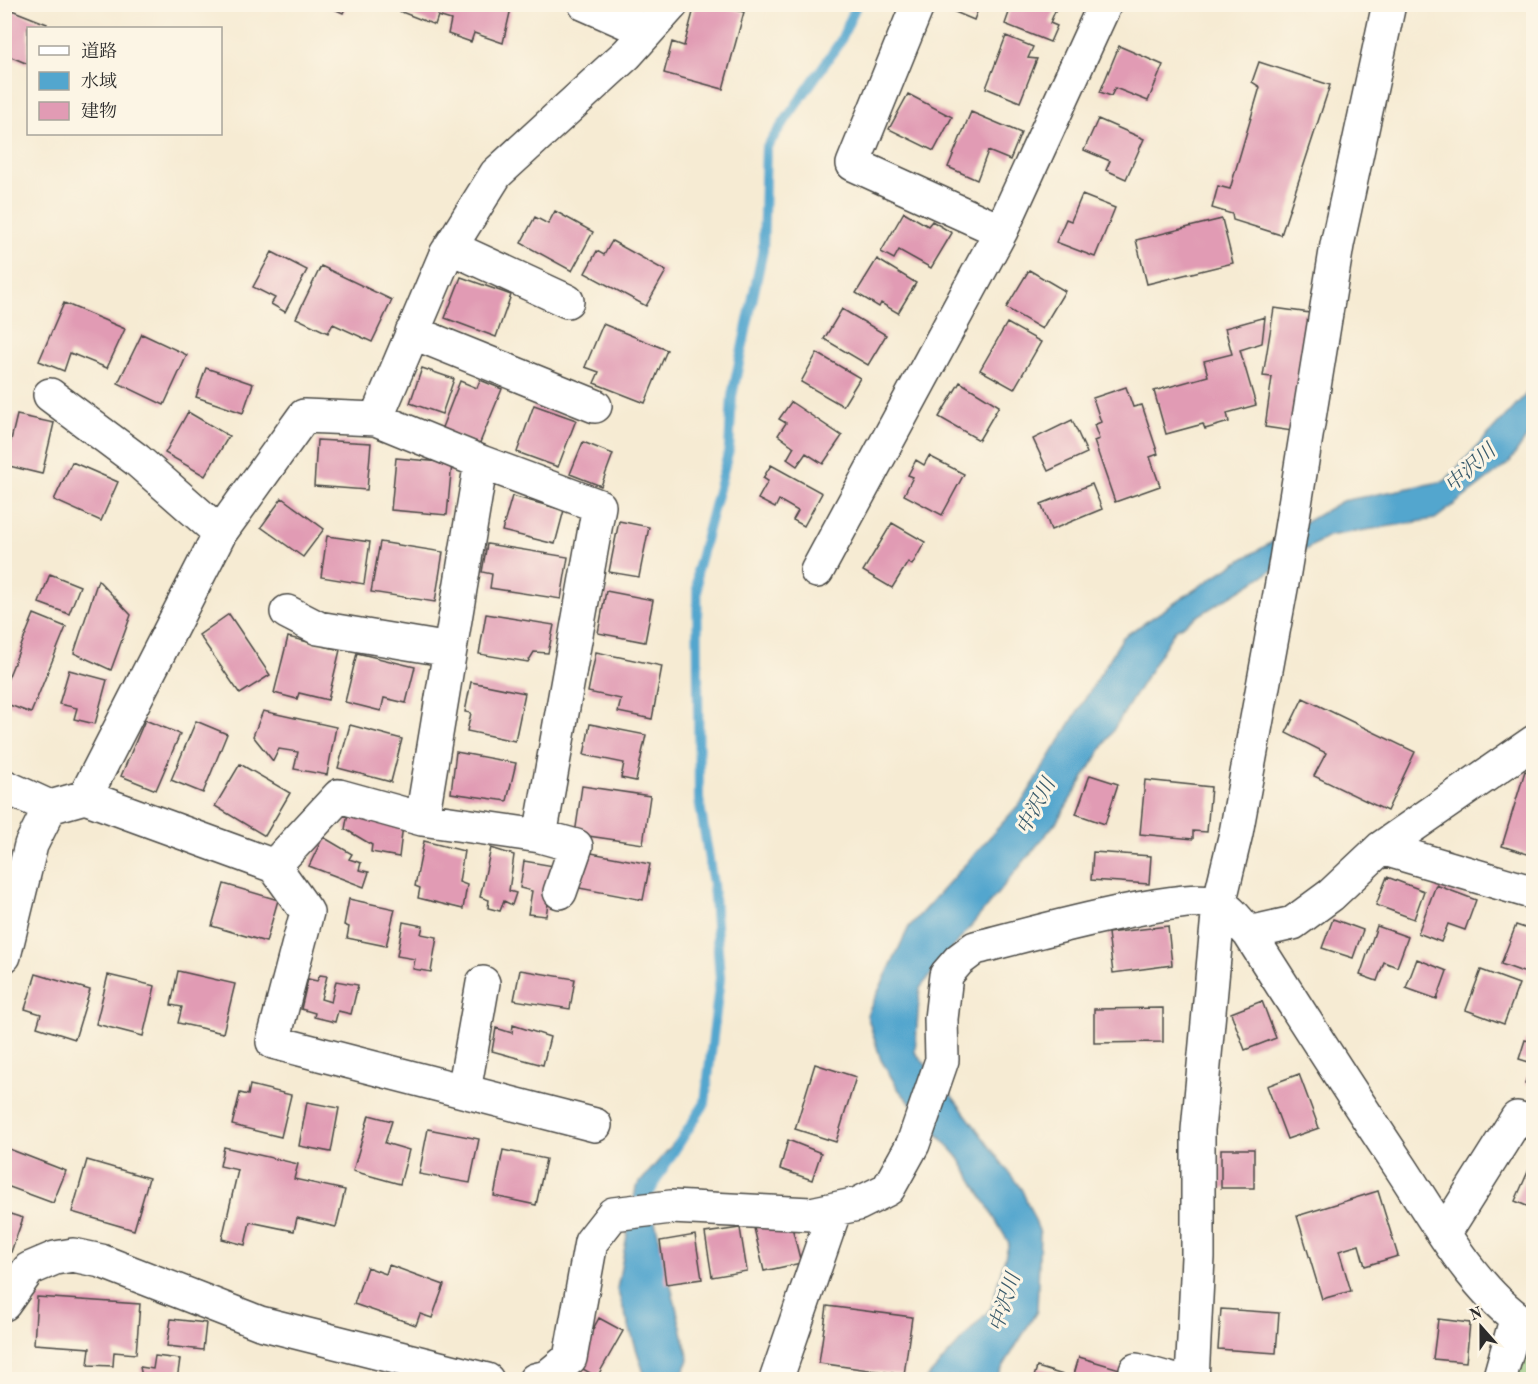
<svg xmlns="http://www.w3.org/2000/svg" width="1538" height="1384" viewBox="0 0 1538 1384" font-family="'Old Standard TT','Noto Serif JP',serif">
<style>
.green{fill:#8ec67a;stroke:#5c7852;stroke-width:1.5}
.water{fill:#53a6ce;stroke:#3f687c;stroke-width:1.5}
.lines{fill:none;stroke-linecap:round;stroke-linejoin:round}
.stream{stroke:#53a6ce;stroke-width:10}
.building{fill:#e19bb4}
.minor-casing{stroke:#494844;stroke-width:36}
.minor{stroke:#fff;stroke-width:33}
.labels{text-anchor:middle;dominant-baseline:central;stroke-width:6;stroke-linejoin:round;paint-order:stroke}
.water-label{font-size:20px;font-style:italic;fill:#3b5c6c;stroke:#fcf5e5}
</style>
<rect width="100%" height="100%" fill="#fcf5e5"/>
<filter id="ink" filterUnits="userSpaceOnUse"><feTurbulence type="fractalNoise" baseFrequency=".0167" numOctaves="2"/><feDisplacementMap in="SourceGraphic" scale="12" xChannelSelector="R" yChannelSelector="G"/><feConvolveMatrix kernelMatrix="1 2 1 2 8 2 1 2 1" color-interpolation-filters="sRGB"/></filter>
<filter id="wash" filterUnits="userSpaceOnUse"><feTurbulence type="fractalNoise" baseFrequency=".008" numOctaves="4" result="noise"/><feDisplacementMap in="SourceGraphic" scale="24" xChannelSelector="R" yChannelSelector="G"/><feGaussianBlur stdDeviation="1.35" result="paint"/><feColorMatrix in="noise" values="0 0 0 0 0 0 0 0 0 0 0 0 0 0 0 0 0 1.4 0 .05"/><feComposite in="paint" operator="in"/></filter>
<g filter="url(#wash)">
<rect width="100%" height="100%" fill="#f6ebd3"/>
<path class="green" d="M 1512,1340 L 1533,1350 L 1533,1379 L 1501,1380 Z"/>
<path class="water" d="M 1533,382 L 1533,428 L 1509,463 L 1435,519 L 1328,536 L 1175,630 L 1057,821 L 920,988 L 915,1052 L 955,1100 L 1022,1190 L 1040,1233 L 1037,1311 L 997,1377 L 994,1379 L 926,1379 L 991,1308 L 1009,1243 L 959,1158 L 899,1090 L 881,1060 L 867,1015 L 909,927 L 1024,799 L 1123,637 L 1226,569 L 1342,501 L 1445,481 L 1528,392 Z
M 691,1123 L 648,1193 L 689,1360 L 680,1379 L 640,1379 L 644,1373 L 617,1289 L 636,1187 Z"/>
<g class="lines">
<path class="stream" d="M 644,1204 L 660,1173 L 705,1103 L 720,978 L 713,884 L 699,799 L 697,570 L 729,450 L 732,396 L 763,250 L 766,148 L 840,42 L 857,4"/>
</g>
<g id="blocks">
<path class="building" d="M 323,4 L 347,4 L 343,13 Z
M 395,4 L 512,4 L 503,43 L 474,33 L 471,42 L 448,34 L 451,20 L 438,16 L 435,25 L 394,9 Z
M 936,4 L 980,4 L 974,20 Z
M 1012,4 L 1058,4 L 1050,23 L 1057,26 L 1050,42 L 1005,24 Z
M 695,5 L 715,5 L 744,12 L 723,89 L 664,73 L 672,42 L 684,46 Z
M 4,7 L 47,24 L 45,28 L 28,28 L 28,64 L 4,54 Z
M 1006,36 L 1033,47 L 1028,58 L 1037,59 L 1020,102 L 986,88 Z
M 1119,46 L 1163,65 L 1148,101 L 1115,88 L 1111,96 L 1100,92 Z
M 1259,62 L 1330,85 L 1281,235 L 1233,220 L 1232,214 L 1212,208 L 1218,186 L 1230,189 L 1260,87 L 1252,82 Z
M 908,94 L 952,117 L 934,151 L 889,129 Z
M 971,112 L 1021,133 L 1010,160 L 988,151 L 977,180 L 948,167 Z
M 1098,119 L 1144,139 L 1126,179 L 1106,170 L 1110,161 L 1084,150 Z
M 4,126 L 12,128 L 6,161 L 4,160 Z
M 1082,195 L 1115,208 L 1095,257 L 1056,242 L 1066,219 L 1071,221 Z
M 555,211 L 593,232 L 572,271 L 521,243 L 535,217 L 548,224 Z
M 904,212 L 928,226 L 932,221 L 952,233 L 931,268 L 899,250 L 894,259 L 881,252 Z
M 1222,219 L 1233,263 L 1147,284 L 1136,240 Z
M 612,241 L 666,271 L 646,306 L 585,273 L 597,251 L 604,255 Z
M 272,252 L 307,270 L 285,312 L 271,304 L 275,298 L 253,287 Z
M 877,259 L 916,283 L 898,313 L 881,303 L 879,307 L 856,293 Z
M 321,266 L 392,300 L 372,342 L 333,324 L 328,333 L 296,318 Z
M 1029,270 L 1065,291 L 1042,329 L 1006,308 Z
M 461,277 L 511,295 L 496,337 L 445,318 Z
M 64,303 L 125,329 L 107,368 L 70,353 L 64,371 L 39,361 Z
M 1274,308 L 1310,313 L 1292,431 L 1265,427 L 1272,377 L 1263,376 Z
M 842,309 L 886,335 L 868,365 L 824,339 Z
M 1265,317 L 1262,343 L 1240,350 L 1256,405 L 1227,413 L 1229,422 L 1205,429 L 1203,424 L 1166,434 L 1154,391 L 1208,376 L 1204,361 L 1232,354 L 1225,328 Z
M 1007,323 L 1041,342 L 1014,389 L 980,370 Z
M 603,324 L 667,350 L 645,403 L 594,383 L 599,372 L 585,367 Z
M 142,334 L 187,355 L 164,405 L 118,383 Z
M 817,353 L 860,378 L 843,406 L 801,382 Z
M 206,368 L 253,384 L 243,413 L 196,397 Z
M 422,368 L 454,379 L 442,414 L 410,403 Z
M 480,380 L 502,389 L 479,445 L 441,430 L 460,381 L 477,388 Z
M 960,382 L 999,406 L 979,440 L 939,417 Z
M 1126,387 L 1133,407 L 1142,405 L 1158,454 L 1150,457 L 1160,486 L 1115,502 L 1094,441 L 1099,439 L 1094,425 L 1101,422 L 1093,398 Z
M 791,402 L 842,436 L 823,464 L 806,453 L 797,466 L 787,459 L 794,447 L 778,435 L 786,423 L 779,419 Z
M 534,405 L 576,420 L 558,467 L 517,452 Z
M 188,412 L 229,436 L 205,476 L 165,453 Z
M 17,415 L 54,423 L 42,474 L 5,465 Z
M 1072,420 L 1087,453 L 1048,471 L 1033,439 Z
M 317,440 L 371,443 L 367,490 L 314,486 Z
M 583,442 L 613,454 L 601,486 L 570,474 Z
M 929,456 L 964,474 L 942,515 L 904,495 L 913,477 L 908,475 L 916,460 L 924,465 Z
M 396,458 L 452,463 L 447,515 L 391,510 Z
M 72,462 L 118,482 L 101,521 L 54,500 Z
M 771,465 L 822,493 L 804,526 L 793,520 L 798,511 L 779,500 L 775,508 L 758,499 L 768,481 L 763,478 Z
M 1092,484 L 1102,509 L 1051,530 L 1041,504 Z
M 512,496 L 564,510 L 555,544 L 502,531 Z
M 282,498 L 324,529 L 303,557 L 261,527 Z
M 619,521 L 649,527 L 639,577 L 609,572 Z
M 892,523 L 925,542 L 912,565 L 908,562 L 892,588 L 863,571 Z
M 327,536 L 370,542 L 364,584 L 321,577 Z
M 380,542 L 443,552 L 435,602 L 371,592 Z
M 487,544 L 568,557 L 561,599 L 490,588 L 492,574 L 482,572 Z
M 50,574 L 80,586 L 69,614 L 39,603 Z
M 98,580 L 131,615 L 111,670 L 74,653 Z
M 606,591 L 653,600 L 645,642 L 598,633 Z
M 34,614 L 66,627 L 31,713 L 4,703 L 4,688 Z
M 229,614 L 270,675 L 240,694 L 199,635 Z
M 486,614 L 554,625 L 548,653 L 534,652 L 528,662 L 479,654 Z
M 288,637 L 340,650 L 328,700 L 299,693 L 297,699 L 274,693 Z
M 596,652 L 662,666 L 652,719 L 618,712 L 621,699 L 588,692 Z
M 357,653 L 415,667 L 406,703 L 384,698 L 381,711 L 345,702 Z
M 69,670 L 107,680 L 95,724 L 74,719 L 77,708 L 59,704 Z
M 471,682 L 525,693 L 515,741 L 467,731 L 471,713 L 465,712 Z
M 1303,698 L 1415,752 L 1387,811 L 1314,776 L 1326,753 L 1286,733 Z
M 263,711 L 336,727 L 327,775 L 294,769 L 298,752 L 279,749 L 273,761 L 253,736 Z
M 145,720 L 180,734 L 156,790 L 121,776 Z
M 196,721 L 227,734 L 203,793 L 171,780 Z
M 590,724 L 646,735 L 636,781 L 621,778 L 624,763 L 584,755 Z
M 350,725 L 402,739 L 391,782 L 338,768 Z
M 456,752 L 516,763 L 507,801 L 451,793 Z
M 240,764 L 290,793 L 265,836 L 215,806 Z
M 1525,771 L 1534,774 L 1534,856 L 1502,846 Z
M 1090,775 L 1118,784 L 1105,824 L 1076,814 Z
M 1145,780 L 1211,787 L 1207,832 L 1193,831 L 1193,839 L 1140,834 Z
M 582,786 L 650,796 L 643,844 L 575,834 Z
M 348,813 L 403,825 L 399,857 L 371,852 L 372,845 L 345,829 Z
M 323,837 L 352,854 L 349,859 L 361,863 L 359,870 L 369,872 L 364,887 L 309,866 Z
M 424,841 L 464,851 L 459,882 L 467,885 L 463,909 L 418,898 L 420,888 L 415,886 Z
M 491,848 L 514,855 L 509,891 L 516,893 L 512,905 L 504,901 L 500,911 L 488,908 L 489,900 L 480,897 Z
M 586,852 L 650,864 L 643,900 L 579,888 Z
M 1093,852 L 1151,856 L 1149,884 L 1091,880 Z
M 524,861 L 554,866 L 546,916 L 528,914 L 532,891 L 520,888 Z
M 1387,877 L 1424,891 L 1414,919 L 1376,905 Z
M 224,884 L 278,900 L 266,942 L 212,926 Z
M 1436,885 L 1476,900 L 1465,930 L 1448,924 L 1441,942 L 1418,933 Z
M 349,899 L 395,909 L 386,946 L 347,938 L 349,927 L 344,925 Z
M 1333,919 L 1363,930 L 1353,958 L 1322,948 Z
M 403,922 L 423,926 L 421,934 L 437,937 L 431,972 L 413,969 L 415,959 L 397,956 Z
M 1516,925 L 1534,931 L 1534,976 L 1501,964 Z
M 1168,926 L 1172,965 L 1113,973 L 1108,933 Z
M 1377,926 L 1408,937 L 1397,967 L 1384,962 L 1377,981 L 1360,975 Z
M 1417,959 L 1447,971 L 1437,999 L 1406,988 Z
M 520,970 L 575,979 L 570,1009 L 514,1000 Z
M 1481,970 L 1519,984 L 1504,1024 L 1466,1010 Z
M 178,971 L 235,984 L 223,1033 L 178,1023 L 182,1007 L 171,1005 Z
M 36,974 L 90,990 L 75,1039 L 37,1027 L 41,1014 L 25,1009 Z
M 108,975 L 155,986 L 143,1036 L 96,1024 Z
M 320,975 L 327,976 L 321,999 L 331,1002 L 336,981 L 358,985 L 351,1014 L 338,1011 L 335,1022 L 314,1017 L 315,1013 L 301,1009 L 308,979 L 317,981 Z
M 1262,1001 L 1276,1038 L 1245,1050 L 1231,1013 Z
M 1163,1008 L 1163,1042 L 1094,1043 L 1094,1009 Z
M 513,1025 L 550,1037 L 543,1065 L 492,1051 L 496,1028 L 512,1033 Z
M 1525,1040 L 1534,1042 L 1534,1086 L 1525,1083 L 1532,1063 L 1519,1059 Z
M 815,1064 L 856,1077 L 836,1142 L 795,1129 Z
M 1299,1074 L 1319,1128 L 1287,1139 L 1267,1086 Z
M 250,1085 L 291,1095 L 281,1137 L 232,1125 L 240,1093 L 248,1095 Z
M 307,1102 L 339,1108 L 331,1152 L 299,1146 Z
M 369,1115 L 392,1121 L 385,1143 L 409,1150 L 400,1184 L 353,1171 Z
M 428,1129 L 479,1139 L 470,1183 L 419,1174 Z
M 788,1140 L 821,1153 L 812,1180 L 780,1169 Z
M 4,1147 L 66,1171 L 53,1203 L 4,1185 Z
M 224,1147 L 298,1164 L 294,1179 L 345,1190 L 336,1227 L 297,1218 L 294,1231 L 250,1222 L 245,1245 L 222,1239 L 238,1170 L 220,1166 Z
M 1221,1149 L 1254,1149 L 1254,1188 L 1221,1188 Z
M 503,1150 L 546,1159 L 536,1205 L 494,1196 Z
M 87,1160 L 149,1178 L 134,1230 L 72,1212 Z
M 1531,1165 L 1534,1166 L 1534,1209 L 1515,1201 Z
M 1378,1191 L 1398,1256 L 1365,1266 L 1359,1245 L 1339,1251 L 1351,1291 L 1322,1299 L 1297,1216 Z
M 4,1212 L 23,1218 L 11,1252 L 4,1250 Z
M 790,1219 L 801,1263 L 764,1271 L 754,1228 Z
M 740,1228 L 747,1271 L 712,1277 L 705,1233 Z
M 695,1235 L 702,1279 L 666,1284 L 660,1241 Z
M 389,1265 L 444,1285 L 432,1318 L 420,1314 L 416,1325 L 354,1304 L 367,1267 L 386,1274 Z
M 37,1297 L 140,1304 L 136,1354 L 114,1352 L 113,1366 L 88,1365 L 90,1348 L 34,1344 Z
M 827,1306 L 912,1317 L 904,1375 L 819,1363 Z
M 1221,1309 L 1279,1313 L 1276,1353 L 1218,1349 Z
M 599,1318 L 623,1331 L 597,1377 L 574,1364 Z
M 171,1319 L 206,1323 L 203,1350 L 167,1346 Z
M 1438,1319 L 1470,1323 L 1466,1362 L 1433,1359 Z
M 155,1356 L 180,1359 L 177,1380 L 124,1380 L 124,1374 L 142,1377 L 140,1367 L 153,1369 Z
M 1079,1357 L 1123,1370 L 1120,1380 L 1033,1380 L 1037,1367 L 1073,1378 Z"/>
</g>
</g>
<g filter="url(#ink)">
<use href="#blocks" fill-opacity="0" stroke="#494844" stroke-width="1.5"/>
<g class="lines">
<defs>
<path id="minor" d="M 585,4 L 646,31
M 918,4 L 853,164 L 1001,231
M 450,247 L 567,301
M 412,332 L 595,406
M 50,395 L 137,460 L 220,533
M 376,419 L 446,254 L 496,174 L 627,54 L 672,4
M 481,462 L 599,506 L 540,836 L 576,846 L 560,892
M 817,571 L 1001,231 L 1105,4
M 287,612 L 318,628 L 450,650
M 4,786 L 50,807
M 85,797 L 220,533 L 304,416 L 376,419 L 481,462 L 422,819
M 1381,848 L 1534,893
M 274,866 L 339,796 L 422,819 L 540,836
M 1249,933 C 1299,1012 1349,1090 1401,1168 C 1434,1218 1480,1301 1534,1329
M 4,956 L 31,845 L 50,807 L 85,797 L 274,866 L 307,912 L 273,1042 L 595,1125
M 464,1091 L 483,983
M 1444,1234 L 1517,1118 L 1534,1123
M 4,1304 L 29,1269 L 55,1258 L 73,1255 L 101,1261 L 260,1323 L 487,1380
M 1136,1370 L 1172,1380
M 535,1380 L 547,1377 L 570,1358 L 591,1242 L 613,1214 L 671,1207 L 811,1214 L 858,1204 L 888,1189 L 913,1144 L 942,1060 L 941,1019 L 946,975 L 959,960 L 975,948 C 1016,938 1188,889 1219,904 C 1230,909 1241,925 1249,933 L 1293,923 L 1331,895 L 1381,848 L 1534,742
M 776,1380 L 835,1209
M 1192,1380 L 1198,1257 L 1198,1130 L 1219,904 L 1236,833 L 1284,572 L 1337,245 L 1389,4
M 1499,1380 L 1516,1320"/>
</defs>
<use href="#minor" class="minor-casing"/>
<use href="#minor" class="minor"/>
</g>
</g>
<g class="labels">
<g class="water-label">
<text transform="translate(1471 469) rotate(-42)">中沢川</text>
<text transform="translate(1037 807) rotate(-62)">中沢川</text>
<text transform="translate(1006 1303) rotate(-72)">中沢川</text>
</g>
</g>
<rect width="1538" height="1384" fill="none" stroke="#fcf5e5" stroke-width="24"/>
<rect x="27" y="27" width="195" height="108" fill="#fcf5e5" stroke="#a8a49b" stroke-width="1.5"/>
<rect x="39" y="46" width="30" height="9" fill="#ffffff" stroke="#a8a49b" stroke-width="1.5"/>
<text x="81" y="57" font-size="18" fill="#2b2b2b">道路</text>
<rect x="39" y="72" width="30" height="18" fill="#53a6ce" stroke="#a8a49b" stroke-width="1.5"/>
<text x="81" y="87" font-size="18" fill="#2b2b2b">水域</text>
<rect x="39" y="102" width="30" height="18" fill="#e19bb4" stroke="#a8a49b" stroke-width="1.5"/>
<text x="81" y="117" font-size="18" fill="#2b2b2b">建物</text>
<g transform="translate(1481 1327) rotate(339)" stroke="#fcf5e5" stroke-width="4.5" paint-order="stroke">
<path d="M0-4.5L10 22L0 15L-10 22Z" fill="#2b2b2b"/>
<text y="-9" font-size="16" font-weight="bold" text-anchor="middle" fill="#2b2b2b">N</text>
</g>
</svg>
